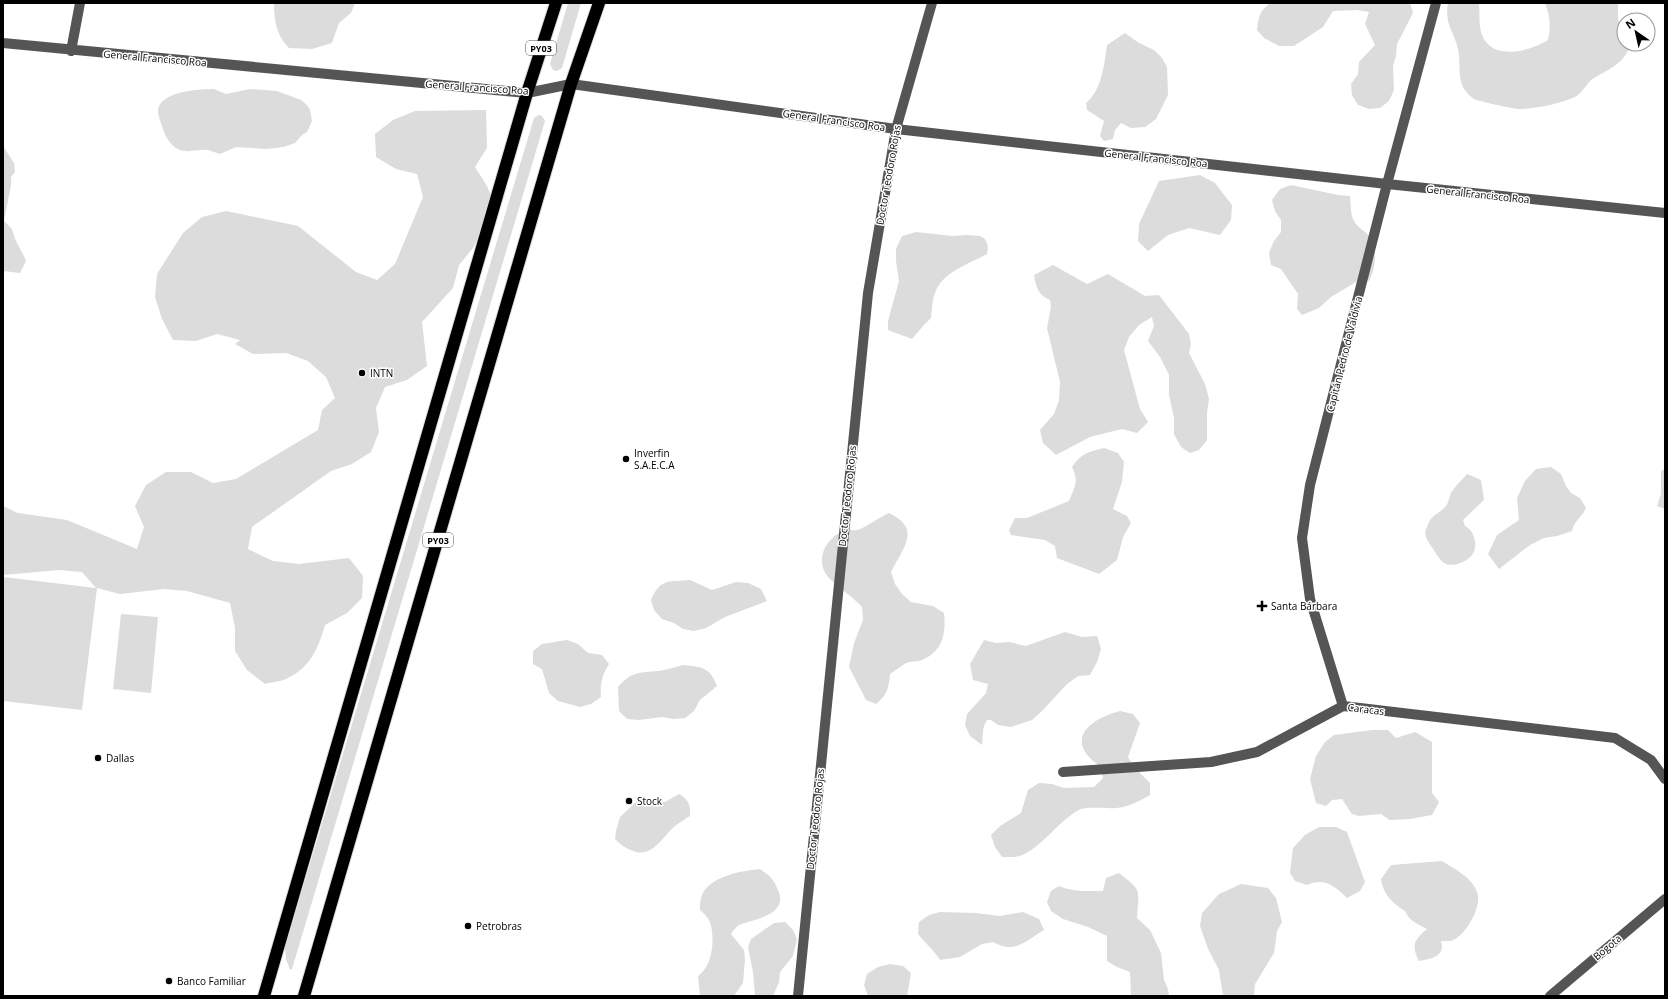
<svg xmlns="http://www.w3.org/2000/svg" width="1668" height="999" viewBox="0 0 1668 999" font-family="'Open Sans',sans-serif">
<style>
.green{fill:#dcdcdc}
.lines{fill:none;stroke-linecap:round;stroke-linejoin:round}
.highway-casing{stroke:#dbdbdb;stroke-width:14}
.minor{stroke:#555;stroke-width:10}
.highway{stroke:#000;stroke-width:12}
.poi-dot{fill:#000;stroke:#fff;stroke-width:1.5}
.labels{text-anchor:middle;dominant-baseline:central;stroke-width:3;stroke-linejoin:round;paint-order:stroke}
.shield{fill:#fff;stroke:#4c4c4c;stroke-width:1}
.shield-label{font-size:9px;font-weight:bold;fill:#000}
.street-label{font-size:10px;fill:#000;stroke:#fff}
.poi-label{font-size:10px;fill:#000;stroke:#fff;text-anchor:start}
</style>
<rect width="100%" height="100%" fill="#fff"/>
<path class="green" d="M 274,3 L 355,3 L 351,13 L 339,23 L 332,43 L 312,49 L 289,48 C 276,35 274,20 274,3 Z
M 568,3 L 581,3 L 562,68 L 557,71 L 553,70 L 550,64 Z
M 1271,3 L 1410,3 L 1413,13 L 1397,44 L 1396,56 L 1393,66 L 1394,90 L 1389,101 L 1380,108 L 1369,109 L 1358,105 L 1352,95 L 1351,84 L 1358,74 L 1359,62 L 1375,45 L 1365,24 L 1369,12 L 1357,10 L 1333,11 L 1323,27 L 1294,46 L 1279,46 L 1264,38 L 1257,30 C 1258,18 1260,9 1271,3 Z
M 1448,3 L 1479,3 C 1480,14 1478,29 1484,39 C 1497,61 1532,50 1548,40 C 1551,26 1550,16 1545,3 L 1618,3 L 1618,20 L 1624,30 L 1624,44 L 1630,44 C 1626,63 1609,69 1594,78 C 1586,83 1583,93 1575,97 C 1559,104 1539,108 1521,109 C 1516,110 1479,101 1474,99 C 1471,97 1467,93 1465,90 C 1457,79 1461,63 1458,49 C 1454,31 1444,24 1448,3 Z
M 1125,33 L 1139,43 L 1154,50 L 1162,58 L 1167,67 L 1168,95 L 1156,119 L 1145,127 L 1131,128 L 1121,123 L 1115,130 L 1113,139 L 1104,141 L 1100,136 L 1104,121 L 1087,110 L 1086,103 C 1102,90 1104,65 1107,45 Z
M 214,89 L 226,94 L 250,89 L 277,91 L 301,100 L 307,105 L 310,110 L 312,121 L 307,132 L 302,135 L 295,143 L 284,147 L 266,149 L 236,147 L 220,154 C 216,153 212,151 208,150 C 199,149 189,153 180,150 C 170,146 165,136 162,126 C 161,122 158,116 158,111 C 159,91 200,89 214,89 Z
M 486,110 L 487,148 L 475,167 L 487,186 L 496,207 L 473,248 L 459,265 L 453,288 L 422,322 L 427,366 L 407,380 L 385,387 L 376,408 L 379,432 L 371,452 L 352,464 L 331,471 L 252,527 L 248,549 L 273,561 L 299,564 L 349,558 L 363,576 L 362,598 L 347,613 L 325,625 C 318,649 310,668 286,679 C 280,682 271,682 265,684 L 247,670 L 235,651 L 235,628 L 230,603 L 187,591 L 164,589 L 120,594 L 97,588 L 82,710 L 3,701 L 3,577 L 96,588 L 82,572 L 59,570 L 3,575 L 3,506 L 18,513 L 67,520 L 137,549 L 144,527 L 135,506 L 146,485 L 166,472 L 191,472 L 213,483 L 236,479 L 318,430 L 322,410 L 335,398 L 326,377 L 308,361 L 286,353 L 253,354 L 235,344 L 240,340 L 217,334 L 196,341 L 173,340 L 162,319 L 155,297 L 157,274 L 183,233 L 202,217 L 226,211 L 298,226 L 356,272 L 377,280 L 395,264 L 423,197 L 417,174 L 396,169 L 376,157 L 375,134 L 393,120 L 415,111 Z
M 539,115 L 542,116 L 545,121 L 292,969 L 290,970 L 286,959 L 285,947 L 534,118 Z
M 3,146 L 14,163 L 15,172 L 11,177 L 11,185 L 4,221 C 16,232 11,230 17,243 C 20,249 24,255 26,261 L 20,273 L 3,271 Z
M 1200,175 L 1215,183 L 1232,205 L 1231,220 L 1220,235 L 1189,228 L 1168,235 L 1148,251 L 1138,241 L 1139,224 L 1159,181 Z
M 1291,185 L 1338,195 L 1350,196 C 1351,204 1350,214 1354,221 C 1358,228 1364,230 1369,236 C 1378,249 1376,268 1369,281 L 1356,282 L 1331,297 L 1319,308 L 1302,315 L 1297,309 L 1298,294 L 1281,269 L 1271,265 L 1269,253 L 1274,241 L 1281,232 L 1281,220 L 1275,211 L 1272,200 L 1280,189 Z
M 916,232 L 953,236 L 966,235 L 980,236 L 985,239 L 988,246 L 987,254 C 969,264 942,272 935,293 C 932,300 932,310 931,318 L 923,326 L 912,339 L 888,330 L 888,321 L 899,281 L 896,261 L 896,249 L 902,236 Z
M 1053,265 L 1087,284 L 1108,274 L 1145,296 L 1159,295 L 1189,334 L 1191,344 L 1189,353 L 1205,384 L 1209,399 L 1207,413 L 1207,440 L 1199,450 L 1190,453 L 1181,447 L 1174,434 L 1174,418 L 1169,395 L 1169,375 L 1160,357 L 1148,341 L 1154,326 L 1152,317 L 1139,325 L 1129,337 L 1124,350 L 1140,409 L 1148,422 L 1137,433 L 1122,429 L 1090,437 L 1056,455 L 1043,443 L 1040,430 L 1054,414 L 1059,400 L 1060,382 L 1047,328 L 1051,307 L 1050,300 C 1038,295 1036,287 1034,275 Z
M 1104,448 L 1118,453 L 1124,462 L 1122,482 L 1113,509 L 1127,516 L 1131,523 L 1123,537 L 1117,560 L 1099,574 L 1057,558 L 1055,546 L 1045,540 L 1011,535 L 1009,530 L 1015,518 L 1027,518 L 1069,501 C 1075,486 1079,482 1072,467 C 1080,454 1090,451 1104,448 Z
M 1551,467 L 1561,474 L 1566,486 L 1571,493 L 1580,498 L 1586,508 C 1582,517 1574,521 1572,531 L 1557,536 L 1544,538 L 1530,545 L 1499,569 L 1488,554 L 1497,535 L 1519,520 L 1517,498 L 1525,481 L 1536,469 Z
M 1665,469 L 1665,509 L 1657,506 L 1661,494 L 1661,471 Z
M 1467,474 L 1481,480 L 1484,500 L 1463,520 L 1465,526 C 1474,530 1479,546 1472,555 C 1467,562 1452,568 1444,563 C 1440,561 1434,550 1431,546 C 1427,540 1423,535 1427,527 C 1432,513 1437,516 1445,507 C 1449,503 1449,497 1451,493 C 1455,486 1462,480 1467,474 Z
M 889,513 C 923,529 902,549 891,572 L 895,584 L 902,594 L 911,602 L 933,606 L 944,613 C 946,634 943,651 922,660 C 917,662 911,661 906,663 C 901,666 896,670 890,674 C 889,688 887,695 876,704 L 866,700 L 849,667 L 854,643 L 863,620 L 862,607 C 852,596 838,588 828,577 C 814,561 826,537 844,531 C 848,529 853,531 857,530 C 863,529 880,517 889,513 Z
M 690,580 L 712,590 L 736,582 L 748,583 L 761,589 L 767,601 L 725,617 L 706,628 L 694,631 L 683,629 L 674,623 L 662,619 L 654,610 L 651,600 C 660,578 669,582 690,580 Z
M 121,614 L 158,617 L 151,693 L 113,689 Z
M 1065,632 L 1082,637 L 1097,636 L 1101,649 L 1097,662 L 1090,675 L 1078,676 L 1067,684 L 1043,710 L 1032,720 L 1011,727 L 998,725 L 991,720 L 987,720 C 982,727 983,736 982,745 L 970,736 L 965,725 L 967,714 L 986,693 L 988,684 L 973,680 L 970,664 L 984,640 L 996,643 L 1009,642 L 1026,646 Z
M 567,640 L 578,644 L 588,653 L 602,655 L 609,664 C 602,675 600,684 601,697 L 591,704 L 580,707 L 558,701 L 549,693 L 542,669 L 533,664 L 533,651 L 542,644 Z
M 683,665 C 702,667 710,667 717,686 L 700,700 L 694,711 L 685,718 L 674,719 L 662,717 L 639,720 L 627,719 L 619,711 L 618,687 C 632,671 639,673 658,671 C 667,670 675,667 683,665 Z
M 1120,711 L 1133,714 L 1140,723 L 1128,757 L 1134,767 L 1150,783 L 1150,795 C 1139,801 1129,807 1116,808 C 1107,809 1087,806 1079,810 C 1057,821 1039,853 1015,857 C 1011,857 1006,857 1002,857 L 995,847 L 991,835 L 1000,826 L 1021,813 L 1028,790 L 1039,783 L 1052,784 L 1064,788 L 1094,787 L 1103,778 L 1101,767 C 1064,742 1086,720 1120,711 Z
M 1372,730 L 1388,730 L 1396,738 L 1415,732 L 1432,742 L 1432,793 L 1439,802 L 1432,815 L 1410,819 L 1390,820 L 1381,814 L 1359,816 L 1352,814 L 1342,799 L 1332,800 L 1326,806 L 1316,803 L 1310,779 L 1316,756 L 1325,742 L 1334,735 Z
M 679,794 C 688,799 691,805 690,816 C 685,819 680,822 675,826 C 663,836 654,856 636,852 C 627,849 622,846 615,839 L 616,831 L 620,817 L 636,802 L 642,800 L 665,802 Z
M 1319,827 L 1336,827 L 1347,832 L 1365,882 L 1360,891 L 1347,898 C 1335,886 1324,877 1307,885 L 1295,881 L 1290,873 L 1293,848 L 1305,835 Z
M 1442,861 C 1454,869 1472,877 1477,892 C 1483,906 1465,937 1451,941 C 1448,941 1444,941 1441,941 C 1446,957 1430,959 1419,961 C 1411,945 1414,940 1427,929 C 1418,924 1409,921 1405,911 C 1392,903 1383,894 1381,879 L 1391,865 Z
M 760,869 C 771,877 773,878 779,892 C 787,916 753,919 739,925 C 736,927 733,931 731,934 L 744,950 L 745,960 L 743,983 L 734,996 L 700,996 L 698,976 C 713,966 716,936 709,920 C 707,916 703,913 700,910 C 700,906 700,899 702,895 C 710,876 741,871 760,869 Z
M 1119,873 C 1142,891 1139,888 1137,918 L 1150,930 L 1161,953 L 1164,980 L 1168,989 L 1169,996 L 1131,996 L 1130,972 L 1117,967 L 1107,961 L 1107,936 L 1088,927 L 1063,919 L 1051,911 L 1047,902 L 1051,891 L 1059,886 C 1073,892 1088,891 1103,891 L 1106,878 Z
M 1241,884 L 1268,888 L 1276,898 L 1282,922 L 1277,931 L 1274,953 L 1255,984 L 1254,996 L 1223,996 L 1219,970 L 1208,949 L 1200,926 L 1202,913 L 1219,894 Z
M 940,912 L 976,913 L 1000,916 L 1023,912 L 1039,919 L 1044,930 C 1024,942 1015,954 993,942 L 982,944 L 960,957 L 940,960 C 934,950 925,943 918,934 L 919,922 L 929,915 Z
M 785,922 L 793,930 L 797,939 L 793,956 L 780,972 L 779,982 L 773,996 L 755,996 L 753,972 L 748,947 L 751,939 L 774,923 Z
M 890,964 L 903,966 L 911,973 L 907,996 L 868,996 L 864,985 L 867,974 L 878,967 Z"/>
<g class="lines">
<defs>
<path id="highway" d="M 264,996 L 527,93 L 556,3
M 304,996 L 571,84 L 599,3"/>
</defs>
<use href="#highway" class="highway-casing"/>
<path class="minor" d="M 3,43 L 527,93 L 571,84 L 896,129 L 1387,184 L 1665,213
M 71,51 L 80,3
M 1343,706 L 1310,599 L 1302,538 L 1310,485 L 1387,184 L 1436,3
M 1063,772 L 1211,762 L 1257,752 L 1343,706 L 1615,738 L 1651,760 L 1665,779
M 798,996 L 868,293 L 896,129 L 932,3
M 1550,996 L 1665,899"/>
<use href="#highway" class="highway"/>
</g>
<g class="poi-dot">
<circle cx="362" cy="373" r="4"/>
<circle cx="626" cy="459" r="4"/>
<path d="M1260 600h4v4h4v4h-4v4h-4v-4h-4v-4h4z"/>
<circle cx="98" cy="758" r="4"/>
<circle cx="629" cy="801" r="4"/>
<circle cx="468" cy="926" r="4"/>
<circle cx="169" cy="981" r="4"/>
</g>
<g class="labels">
<g class="shield">
<rect x="526" y="41" width="30" height="14" rx="3"/>
<rect x="423" y="533" width="30" height="14" rx="3"/>
</g>
<g class="shield-label">
<text x="541" y="48">PY03</text>
<text x="438" y="540">PY03</text>
</g>
<g class="street-label">
<text transform="translate(155 58) rotate(5)">General Francisco Roa</text>
<text transform="translate(477 87) rotate(4)">General Francisco Roa</text>
<text transform="translate(834 120) rotate(8)">General Francisco Roa</text>
<text transform="translate(1156 158) rotate(6)">General Francisco Roa</text>
<text transform="translate(888 175) rotate(-80)">Doctor Teodoro Rojas</text>
<text transform="translate(1478 194) rotate(6)">General Francisco Roa</text>
<text transform="translate(1344 354) rotate(-76)">Capitán Pedro de Valdivia</text>
<text transform="translate(847 496) rotate(-84)">Doctor Teodoro Rojas</text>
<text transform="translate(1366 709) rotate(7)">Caracas</text>
<text transform="translate(815 819) rotate(-84)">Doctor Teodoro Rojas</text>
<text transform="translate(1607 947) rotate(-40)">Bogota</text>
</g>
<g class="poi-label">
<text x="370" y="373">INTN</text>
<text x="634" y="453">Inverfin<tspan x="634" dy="12">S.A.E.C.A</tspan></text>
<text x="1271" y="606">Santa Bárbara</text>
<text x="106" y="758">Dallas</text>
<text x="637" y="801">Stock</text>
<text x="476" y="926">Petrobras</text>
<text x="177" y="981">Banco Familiar</text>
</g>
</g>
<rect width="1668" height="999" fill="none" stroke="#000000" stroke-width="8"/>
<g transform="translate(1636 32) rotate(326)"><circle r="19" fill="#ffffff" stroke="#999999"/>
<path d="M0-3L7 15L0 10L-7 15Z" fill="#000000"/>
<text y="-6" font-size="11" font-weight="bold" text-anchor="middle" fill="#000000">N</text>
</g>
</svg>
